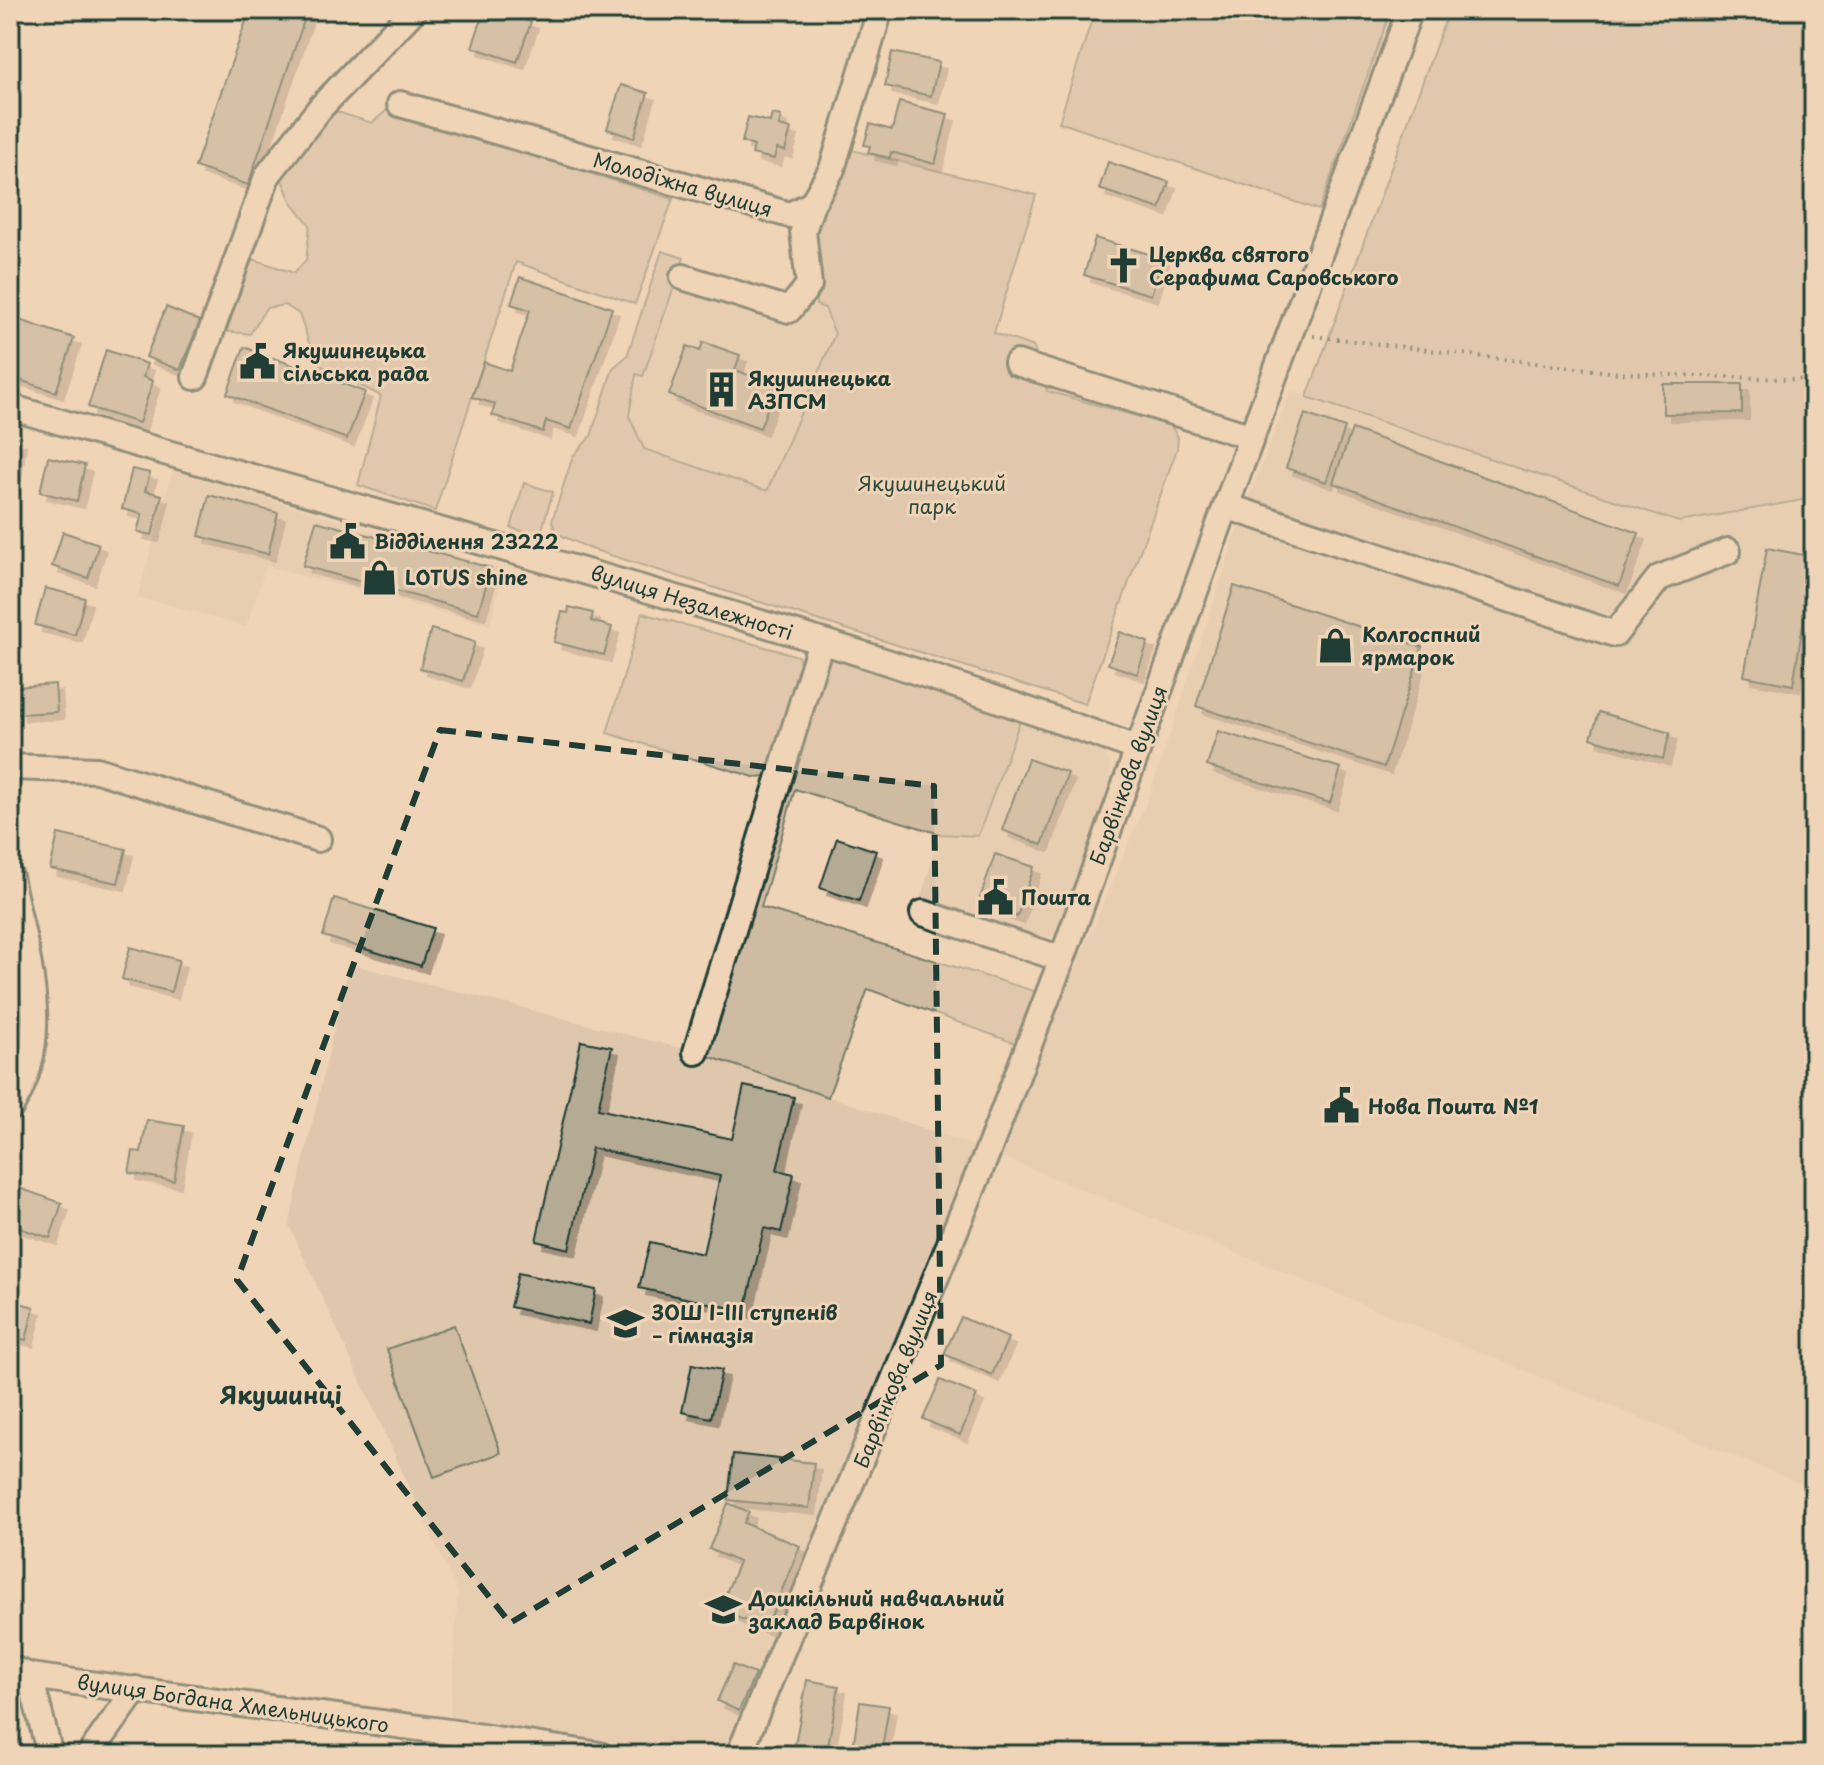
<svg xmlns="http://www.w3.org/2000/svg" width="1824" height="1765" viewBox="0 0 1824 1765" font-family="'Playpen Sans',sans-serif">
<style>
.built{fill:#dec7ac}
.green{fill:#cebba2;stroke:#767c6b;stroke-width:2}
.building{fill:#b5aa93;stroke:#1f3d34;stroke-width:2;filter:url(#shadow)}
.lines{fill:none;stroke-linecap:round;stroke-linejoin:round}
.minor-casing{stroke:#1f3d34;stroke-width:30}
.path{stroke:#1f3d34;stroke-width:4;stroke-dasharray:2 6;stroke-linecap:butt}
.minor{stroke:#f0d4b7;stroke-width:24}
.marked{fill:none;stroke:#1f3d34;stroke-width:6;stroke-dasharray:16 10;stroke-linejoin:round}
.labels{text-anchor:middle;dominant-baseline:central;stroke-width:6;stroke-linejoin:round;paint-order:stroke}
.street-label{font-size:20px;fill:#1f3d34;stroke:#f0d4b7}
.poi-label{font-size:20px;font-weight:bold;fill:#1f3d34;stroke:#f0d4b7;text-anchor:start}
.park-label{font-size:20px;fill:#304a3f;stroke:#f0d4b7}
.quarter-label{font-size:24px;font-weight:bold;fill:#1f3d34;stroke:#f0d4b7}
</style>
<defs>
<filter id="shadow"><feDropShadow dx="7" dy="7" stdDeviation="0" flood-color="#0004"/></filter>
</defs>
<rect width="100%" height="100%" fill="#f0d4b7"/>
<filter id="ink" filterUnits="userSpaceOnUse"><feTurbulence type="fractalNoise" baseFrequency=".0125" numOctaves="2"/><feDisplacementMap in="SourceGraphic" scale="16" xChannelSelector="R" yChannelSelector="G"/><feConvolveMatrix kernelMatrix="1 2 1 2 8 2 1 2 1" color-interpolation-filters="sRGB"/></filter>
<g filter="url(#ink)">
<path class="built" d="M 676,259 L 825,308 L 835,334 L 766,491 L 644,449 L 629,416 L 636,374 Z
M 1291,391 L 1679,522 L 1814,498 L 1814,1489 L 988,1151 L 739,1755 L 600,1755 L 449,1732 L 458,1593 L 289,1225 L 349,964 L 696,1052 L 988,1150 L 1072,976 L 1151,791 L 1243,513 Z
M 173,471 L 503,570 L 490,625 L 266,566 L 246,627 L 156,601 L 137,599 Z
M 1020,721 L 1103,749 L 1110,764 L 1111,788 L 1060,935 L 1050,937 L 1021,932 L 921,897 L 940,834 L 978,836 Z"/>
<path class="green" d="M 1095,10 L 1391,10 L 1319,210 L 1059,122 Z
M 1449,10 L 1814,10 L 1814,498 L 1679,522 L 1307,397 Z
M 331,110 L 372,123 L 387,110 L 673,199 L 635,304 L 516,262 L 435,511 L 358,485 L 381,396 L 316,363 L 299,314 L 285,305 L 266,308 L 250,334 L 223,331 L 250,258 L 294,273 L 306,260 L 310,225 L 291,201 L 281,178 L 292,160 Z
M 848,149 L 1036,195 L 994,333 L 1034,347 L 1047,391 L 1171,426 L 1178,437 L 1177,449 L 1085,704 L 591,549 L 556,533 L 552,521 L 573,456 L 591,436 L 613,368 L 627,356 L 662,251 L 684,258 L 643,376 L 636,374 L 629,416 L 644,449 L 767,491 L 835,334 L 825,308 L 816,305 L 813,236 L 818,217 Z
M 524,483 L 553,492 L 540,536 L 511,528 Z
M 642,613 L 798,656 L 802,669 L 767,776 L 754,777 L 607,733 Z
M 834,658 L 1020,721 L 978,836 L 940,834 L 795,789 L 761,907 L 1040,993 L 1017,1044 L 868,989 L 828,1097 L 705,1055 L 821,660 Z
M 454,1325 L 501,1453 L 434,1477 L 387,1349 Z"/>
<path class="building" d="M 233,10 L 290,10 L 306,15 L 248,185 L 195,167 L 247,18 L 232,13 Z
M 485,10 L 494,10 L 531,22 L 517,62 L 472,47 Z
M 892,52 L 939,62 L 931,96 L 885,86 Z
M 621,85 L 648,93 L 634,138 L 607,129 Z
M 899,102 L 948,114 L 935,164 L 891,152 L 890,158 L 868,153 L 870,146 L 864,145 L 870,124 L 892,130 Z
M 772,114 L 781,116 L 779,126 L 791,129 L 785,151 L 777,149 L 774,159 L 752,154 L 754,146 L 742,142 L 748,117 L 770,122 Z
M 1108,162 L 1169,182 L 1160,209 L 1099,189 Z
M 1095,238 L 1162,258 L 1151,295 L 1084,275 Z
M 520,277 L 612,308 L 571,429 L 546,421 L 543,432 L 492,415 L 495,404 L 472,397 L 484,362 L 510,371 L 530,310 L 511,304 Z
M 166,307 L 200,321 L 180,370 L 146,357 Z
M 16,319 L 74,338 L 56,392 L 10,377 L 10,336 Z
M 703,342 L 740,355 L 735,370 L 776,385 L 760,428 L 669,395 L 687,346 L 700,351 Z
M 244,347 L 365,392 L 347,439 L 227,394 Z
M 106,350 L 147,364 L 143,377 L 153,381 L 139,423 L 88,407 Z
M 1663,384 L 1742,384 L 1742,413 L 1663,414 Z
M 1305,414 L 1345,428 L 1326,482 L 1286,468 Z
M 1352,429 L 1639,533 L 1619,586 L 1333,483 Z
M 10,438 L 19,439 L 14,473 L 10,473 Z
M 48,457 L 85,465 L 77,501 L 40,492 Z
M 132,469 L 150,473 L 145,491 L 162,495 L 152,535 L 137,532 L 142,514 L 122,509 Z
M 209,495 L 278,513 L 268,554 L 199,536 Z
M 316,521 L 491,568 L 478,613 L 303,566 Z
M 63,532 L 99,544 L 88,578 L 52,566 Z
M 1767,548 L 1814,557 L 1793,685 L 1744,676 Z
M 1234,586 L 1422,647 L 1384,767 L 1196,706 Z
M 45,588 L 85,598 L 75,635 L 35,625 Z
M 569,607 L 593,613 L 591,621 L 612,627 L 604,655 L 554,642 L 562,612 L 568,613 Z
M 431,629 L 475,642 L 463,681 L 420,668 Z
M 1120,632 L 1148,642 L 1137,674 L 1108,664 Z
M 55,684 L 57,712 L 18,714 L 16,687 Z
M 1599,712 L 1670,733 L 1663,759 L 1591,738 Z
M 1218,731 L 1341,768 L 1330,803 L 1207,766 Z
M 1028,759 L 1068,773 L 1042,845 L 1002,830 Z
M 58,834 L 126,849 L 118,883 L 50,869 Z
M 837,838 L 876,851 L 859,901 L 820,888 Z
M 995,854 L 1034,867 L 1017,917 L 978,904 Z
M 334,898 L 433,928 L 421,966 L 323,936 Z
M 130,947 L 179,960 L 171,992 L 122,979 Z
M 581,1041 L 612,1047 L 598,1109 L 732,1139 L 744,1086 L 794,1097 L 777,1170 L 794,1174 L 781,1232 L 764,1228 L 745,1311 L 639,1288 L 650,1242 L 703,1254 L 720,1176 L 592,1148 L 569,1249 L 536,1241 Z
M 147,1120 L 184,1126 L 174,1181 L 129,1173 L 133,1151 L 141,1152 Z
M 10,1185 L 62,1203 L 50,1238 L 10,1225 Z
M 518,1273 L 596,1290 L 589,1324 L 510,1307 Z
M 10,1300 L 34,1307 L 26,1340 L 10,1336 Z
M 961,1317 L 1008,1338 L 992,1375 L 944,1354 Z
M 692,1364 L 722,1370 L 711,1418 L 682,1412 Z
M 940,1380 L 977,1395 L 960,1435 L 923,1419 Z
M 733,1454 L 814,1463 L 809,1508 L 728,1500 Z
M 728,1503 L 749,1512 L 744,1523 L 800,1546 L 766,1629 L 719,1610 L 739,1562 L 709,1549 Z
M 733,1665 L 755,1674 L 739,1711 L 717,1701 Z
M 807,1680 L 839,1686 L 827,1751 L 795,1745 Z
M 860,1702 L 889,1706 L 881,1755 L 852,1754 Z"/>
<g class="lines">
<defs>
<path id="minor" d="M 400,104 L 790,215 L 812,204 L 832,169 L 880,10
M 683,277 L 789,310 L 809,285 L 803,231 L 812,204
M 1017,363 L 1252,437
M 195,377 L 267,176 L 321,107 L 414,10
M 10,407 C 278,487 549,558 817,640 C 925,672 1031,712 1137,748
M 1226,506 L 1615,634 L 1659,578 L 1728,551
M 10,767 L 97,770 L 318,839
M 10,877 C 25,953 56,1037 10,1108
M 923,913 L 1062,959
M 696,1052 L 821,641
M 10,1668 L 30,1676 L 449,1732 L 600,1755
M 30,1676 L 50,1755
M 89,1755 L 136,1689
M 739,1755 L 988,1151 L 1062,959 L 1226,506 L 1410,10"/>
</defs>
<use href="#minor" class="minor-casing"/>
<path class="path" d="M 1313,336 L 1618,373 L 1814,380"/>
<use href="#minor" class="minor"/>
</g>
</g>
<path d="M0 0H1824V1765H0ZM 440,730 L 934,786 L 941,1365 L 510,1623 L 237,1280 Z" fill="#f0d4b7" fill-opacity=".55" fill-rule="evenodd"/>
<path class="marked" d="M 440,730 L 934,786 L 941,1365 L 510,1623 L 237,1280 Z"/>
<defs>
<symbol id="church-bare" viewBox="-9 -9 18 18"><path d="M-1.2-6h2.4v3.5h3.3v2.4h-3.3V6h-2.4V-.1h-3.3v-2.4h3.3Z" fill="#1f3d34" stroke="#f0d4b7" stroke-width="2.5" paint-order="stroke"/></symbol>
<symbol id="civic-bare" viewBox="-9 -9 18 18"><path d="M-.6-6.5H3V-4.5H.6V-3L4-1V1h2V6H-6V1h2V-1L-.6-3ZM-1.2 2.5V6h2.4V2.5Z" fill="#1f3d34" stroke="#f0d4b7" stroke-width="2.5" paint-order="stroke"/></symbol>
<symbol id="building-bare" viewBox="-9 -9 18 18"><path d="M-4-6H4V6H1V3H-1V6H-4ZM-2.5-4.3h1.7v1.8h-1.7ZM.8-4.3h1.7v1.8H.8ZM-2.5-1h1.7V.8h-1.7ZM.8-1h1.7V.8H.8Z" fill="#1f3d34" stroke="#f0d4b7" stroke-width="2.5" paint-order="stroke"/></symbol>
<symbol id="shop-bare" viewBox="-9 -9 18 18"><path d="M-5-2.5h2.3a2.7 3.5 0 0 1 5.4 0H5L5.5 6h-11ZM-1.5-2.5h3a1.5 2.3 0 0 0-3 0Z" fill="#1f3d34" stroke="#f0d4b7" stroke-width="2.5" paint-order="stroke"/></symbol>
<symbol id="school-bare" viewBox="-9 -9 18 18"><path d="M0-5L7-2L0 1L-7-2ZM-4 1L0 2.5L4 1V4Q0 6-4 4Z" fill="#1f3d34" stroke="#f0d4b7" stroke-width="2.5" paint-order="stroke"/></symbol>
</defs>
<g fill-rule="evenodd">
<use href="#church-bare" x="1098" y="240" width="51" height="51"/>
<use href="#civic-bare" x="232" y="336" width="51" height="51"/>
<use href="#building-bare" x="696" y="364" width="51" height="51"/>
<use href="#civic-bare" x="322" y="516" width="51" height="51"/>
<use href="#shop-bare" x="354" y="552" width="51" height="51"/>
<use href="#shop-bare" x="1310" y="620" width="51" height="51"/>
<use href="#civic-bare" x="970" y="872" width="51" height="51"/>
<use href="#civic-bare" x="1316" y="1080" width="51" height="51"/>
<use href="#school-bare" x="600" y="1298" width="51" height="51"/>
<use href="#school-bare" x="698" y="1584" width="51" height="51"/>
</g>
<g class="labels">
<g class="street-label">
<text transform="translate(683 184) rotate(16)">Молодіжна вулиця</text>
<text transform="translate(692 602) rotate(17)">вулиця Незалежності</text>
<text transform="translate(1128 775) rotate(-70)">Барвінкова вулиця</text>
<text transform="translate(895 1379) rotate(-68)">Барвінкова вулиця</text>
<text transform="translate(233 1703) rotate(8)">вулиця Богдана Хмельницького</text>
</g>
<g class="poi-label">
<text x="1149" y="254">Церква святого<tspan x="1149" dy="23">Серафима Саровського</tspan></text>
<text x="283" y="350">Якушинецька<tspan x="283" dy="23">сільська рада</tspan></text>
<text x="748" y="378">Якушинецька<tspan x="748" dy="23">АЗПСМ</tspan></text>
<text x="374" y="541">Відділення 23222</text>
<text x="405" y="577">LOTUS shine</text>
<text x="1362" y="634">Колгоспний<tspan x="1362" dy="23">ярмарок</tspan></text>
<text x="1021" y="897">Пошта</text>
<text x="1368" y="1106">Нова Пошта №1</text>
<text x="652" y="1312">ЗОШ І-ІІІ ступенів<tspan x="652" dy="23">– гімназія</tspan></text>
<text x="749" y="1598">Дошкільний навчальний<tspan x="749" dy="23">заклад Барвінок</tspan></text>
</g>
<g class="park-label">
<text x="932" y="483">Якушинецький<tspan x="932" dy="23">парк</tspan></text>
</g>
<g class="quarter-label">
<text x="281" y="1394">Якушинці</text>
</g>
</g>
<rect width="1824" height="1765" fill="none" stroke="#f0d4b7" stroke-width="40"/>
<rect x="20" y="20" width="1784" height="1725" fill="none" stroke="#1f3d34" stroke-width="3" filter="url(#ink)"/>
</svg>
